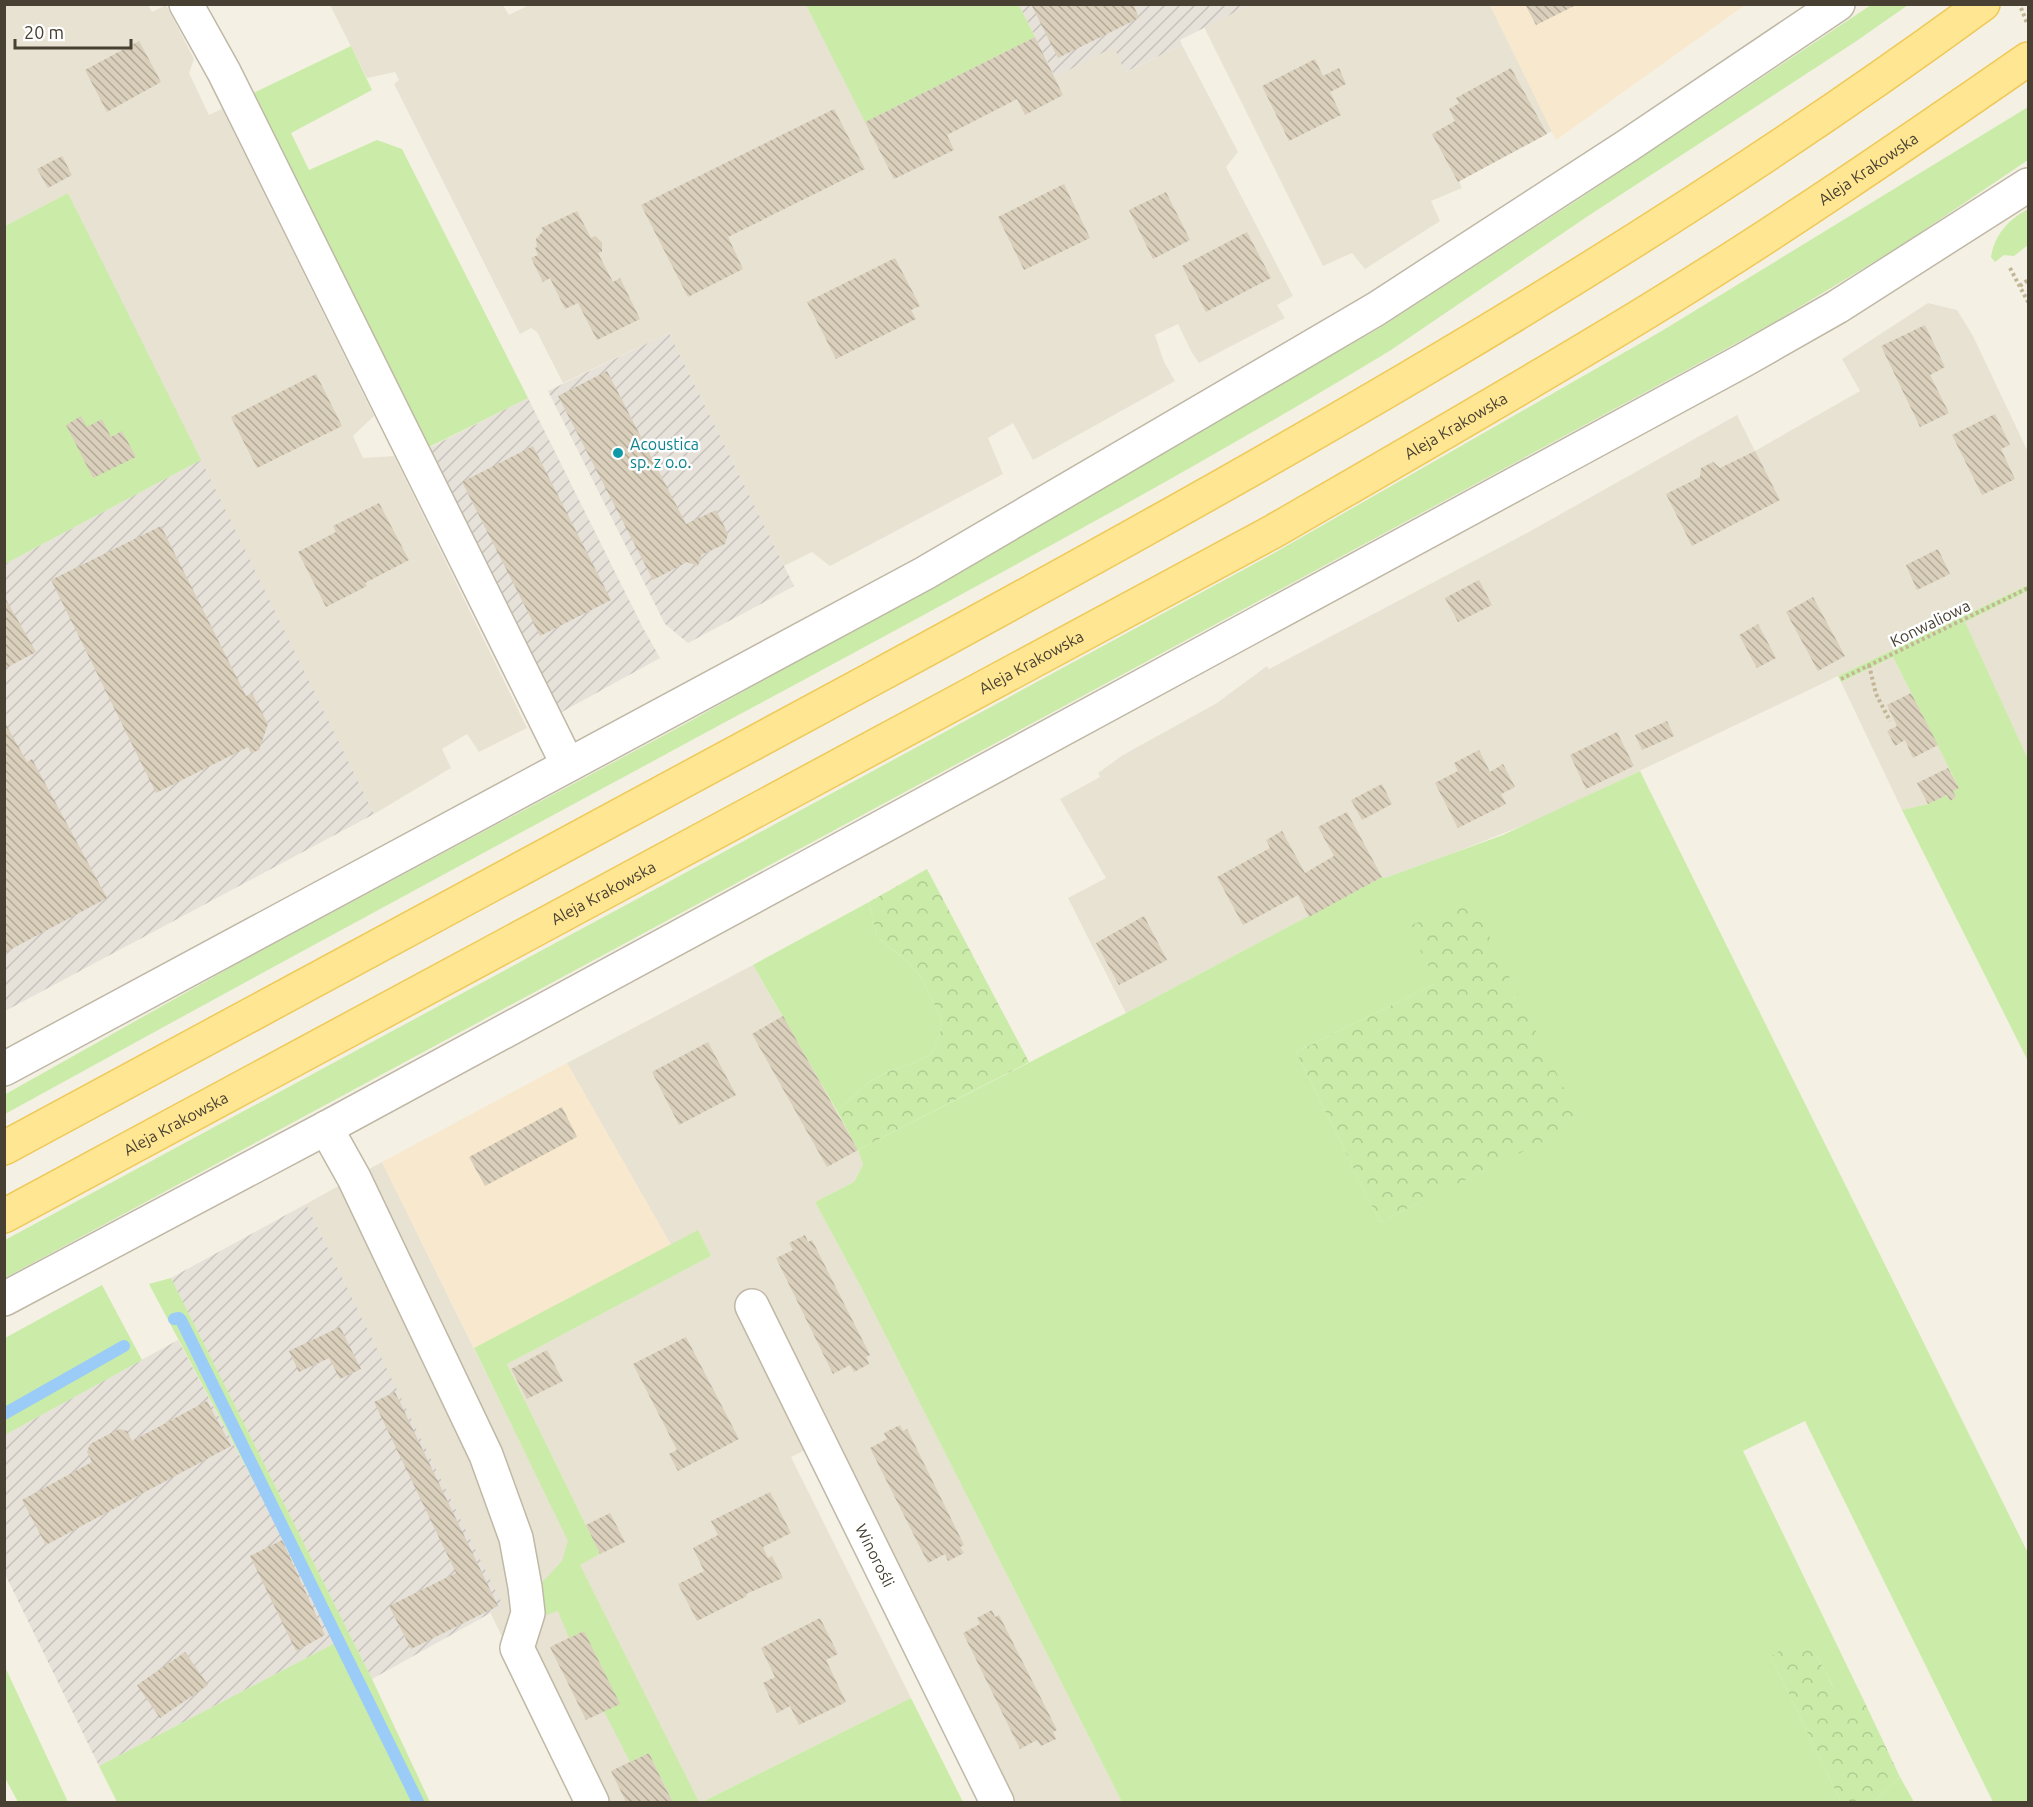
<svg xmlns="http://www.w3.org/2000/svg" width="2033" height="1807" viewBox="0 0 2033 1807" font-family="Ubuntu,sans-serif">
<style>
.residential{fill:#e8e2d2}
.commercial{fill:#f8e8cd}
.industrial{fill:url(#industrial-furrows)}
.green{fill:#caeca8;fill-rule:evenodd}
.forest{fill:url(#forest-crowns)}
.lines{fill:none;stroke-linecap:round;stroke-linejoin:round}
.stream{stroke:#9accf7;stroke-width:12}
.building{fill:url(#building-back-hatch)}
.minor-casing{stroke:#c0b8a6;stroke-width:36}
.major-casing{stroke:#efc957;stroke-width:36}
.path{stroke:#c3b696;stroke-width:4;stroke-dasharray:3 3;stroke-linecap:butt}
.minor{stroke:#fff;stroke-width:33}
.major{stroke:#ffe692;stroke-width:33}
.culture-dot{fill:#0f9aa8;stroke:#fff;stroke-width:2}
.labels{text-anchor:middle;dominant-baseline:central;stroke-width:5;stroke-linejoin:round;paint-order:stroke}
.street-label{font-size:16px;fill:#474033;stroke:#fff}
.culture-label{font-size:16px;fill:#0d838f;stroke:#fff;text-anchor:start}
</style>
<defs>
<pattern id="industrial-furrows" width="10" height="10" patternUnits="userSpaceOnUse" patternTransform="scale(1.5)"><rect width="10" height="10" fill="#e6e1d9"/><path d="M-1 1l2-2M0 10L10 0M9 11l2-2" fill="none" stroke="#c7c2bb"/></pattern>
<pattern id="forest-crowns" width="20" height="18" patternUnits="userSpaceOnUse" patternTransform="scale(1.5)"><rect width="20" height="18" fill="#caeca8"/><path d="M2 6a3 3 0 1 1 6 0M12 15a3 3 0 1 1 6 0" fill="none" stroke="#afcb91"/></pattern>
<pattern id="building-back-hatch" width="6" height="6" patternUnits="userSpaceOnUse" patternTransform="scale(1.5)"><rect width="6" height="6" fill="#dacfbb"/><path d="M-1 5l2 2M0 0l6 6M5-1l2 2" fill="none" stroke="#b3a999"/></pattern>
</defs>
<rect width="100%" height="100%" fill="#f4f0e4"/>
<path class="residential" d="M 531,4 L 806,5 L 866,122 L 1035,37 L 1055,77 L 1115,46 L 1126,72 L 1182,45 L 1238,152 L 1226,167 L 1293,296 L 1277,305 L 1285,318 L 1199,363 L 1191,351 L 1178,324 L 1155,335 L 1164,362 L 1175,381 L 1033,460 L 1013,423 L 988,438 L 1003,474 L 830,566 L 812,552 L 784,566 L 669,333 L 563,383 L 537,332 L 531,328 L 520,334 L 394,84 L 399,80 L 395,72 L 367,78 L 330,5 L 503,5 L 509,15 Z
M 4,5 L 148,5 L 152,12 L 166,5 L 194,59 L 189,73 L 209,115 L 222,109 L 374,416 L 353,436 L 363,458 L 394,456 L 527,728 L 479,752 L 467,734 L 442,749 L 451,768 L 374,814 L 68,193 L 5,226 Z
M 1249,5 L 1490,5 L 1552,131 L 1459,181 L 1462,188 L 1431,201 L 1440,221 L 1365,269 L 1352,253 L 1323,266 L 1204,27 Z
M 1928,303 L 1957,310 L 1973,336 L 2028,452 L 2028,585 L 1537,820 L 1451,854 L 1385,878 L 1382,877 L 1126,1013 L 1068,898 L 1106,878 L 1060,799 L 1100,777 L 1098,773 L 1123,755 L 1217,703 L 1267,666 L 1269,669 L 1527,533 L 1737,415 L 1755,451 L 1860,391 L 1842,359 Z
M 2028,591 L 2028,759 L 1964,621 Z
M 1893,657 L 1959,788 L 1956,797 L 1950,801 L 1947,795 L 1928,804 L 1902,810 L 1841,682 Z
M 753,965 L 858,1150 L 863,1165 L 854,1182 L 815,1202 L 861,1287 L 1122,1802 L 1013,1802 L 807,1449 L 791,1457 L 911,1698 L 702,1802 L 582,1802 L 490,1612 L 502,1606 L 306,1204 L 382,1162 L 580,1564 L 600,1554 L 507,1364 L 711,1256 L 698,1231 L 671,1245 L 567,1063 Z"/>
<path class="commercial" d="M 1490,5 L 1745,5 L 1556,140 Z
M 567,1063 L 671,1245 L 474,1348 L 382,1162 Z"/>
<path class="industrial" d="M 1019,5 L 1249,5 L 1180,40 L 1182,45 L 1125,72 L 1114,47 L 1055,77 Z
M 669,333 L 794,586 L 688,643 L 665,624 L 548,391 Z
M 528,398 L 643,628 L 660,658 L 560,713 L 429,448 Z
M 201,460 L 374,814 L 5,1011 L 5,564 Z
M 306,1204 L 503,1606 L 372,1679 L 171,1278 Z
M 178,1340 L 281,1533 L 335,1643 L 99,1766 L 5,1574 L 5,1435 Z"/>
<path class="green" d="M 806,5 L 1019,5 L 1035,37 L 865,122 Z
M 1871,5 L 1908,5 L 1855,42 L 1588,216 L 1391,350 C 1201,466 1004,571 809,677 C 540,822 272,967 5,1114 L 4,1095 L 242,961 L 685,724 L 934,585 L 1293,377 L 1378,329 L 1576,201 Z
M 351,46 L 372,90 L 291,133 L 309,170 L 377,140 L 402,149 L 528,398 L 429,447 L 245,97 Z
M 2028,107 L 2028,160 L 1902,245 L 1768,326 L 5,1278 L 5,1240 L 650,892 L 1276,552 L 1660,332 Z
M 68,193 L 201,460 L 5,564 L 5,226 Z
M 2028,209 L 2028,245 L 2014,256 L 2004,255 L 1995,262 L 1991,257 C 1995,234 2008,220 2028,209 Z
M 2028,585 L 2028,591 L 1965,622 L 2028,759 L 2028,1061 L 1902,810 L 1928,804 L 1947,795 L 1950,800 L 1956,797 L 1953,791 L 1959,788 L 1893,657 L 1841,682 L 1838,676 Z
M 1640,771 L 2028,1553 L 2028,1802 L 1993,1802 L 1805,1421 L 1743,1451 L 1865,1703 C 1861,1703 1854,1705 1850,1704 C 1837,1700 1824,1668 1817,1656 L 1771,1657 L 1841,1802 L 1122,1802 L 861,1287 L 815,1202 L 854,1182 L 863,1165 L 858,1150 L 1126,1013 L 1382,877 L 1385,878 L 1503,835 ZM 1437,983 L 1581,1122 L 1380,1222 L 1296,1052 Z
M 869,902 L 877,937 L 908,962 L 921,977 L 942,1020 L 940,1034 L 931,1054 L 911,1064 L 889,1071 L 869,1082 L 837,1111 L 753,965 Z
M 698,1230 L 711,1256 L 507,1364 L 600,1554 L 580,1565 L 699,1802 L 673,1802 L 649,1753 L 630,1762 L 604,1711 L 619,1703 L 584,1631 L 569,1638 L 558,1611 L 546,1615 L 534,1591 L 562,1561 L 568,1541 L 474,1348 Z
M 171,1278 L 372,1679 L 430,1802 L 117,1802 L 99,1766 L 335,1643 L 281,1533 L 149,1284 Z
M 102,1285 L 142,1360 L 5,1435 L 5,1338 Z
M 4,1667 L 5,1667 L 68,1802 L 18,1802 L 5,1778 Z
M 911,1698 L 963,1802 L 702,1802 Z
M 1900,1777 L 1914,1802 L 1874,1802 Z"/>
<path class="forest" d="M 927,869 L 1029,1062 L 858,1150 L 837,1111 L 869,1082 L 889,1071 L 911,1064 L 931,1054 L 940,1034 L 942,1020 L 921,977 L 908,962 L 877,937 L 869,902 Z
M 1473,903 L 1581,1123 L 1380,1222 L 1296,1052 L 1437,983 L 1408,926 Z
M 1802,1643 L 1817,1656 L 1832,1685 L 1843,1699 L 1850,1703 L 1865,1703 L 1900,1777 L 1874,1802 L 1841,1802 L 1771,1657 L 1787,1645 Z"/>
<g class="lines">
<path class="stream" d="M 174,1319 L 179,1318 L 181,1320 L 418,1802
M 4,1414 L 124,1346"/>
</g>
<path class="building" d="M 1031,4 L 1133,4 L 1139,18 L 1058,58 Z
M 1525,4 L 1578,4 L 1536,25 Z
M 1035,37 L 1063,95 L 1025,115 L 1017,99 L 947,135 L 954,150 L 894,179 L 865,122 Z
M 139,41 L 161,82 L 107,112 L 85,70 Z
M 1315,59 L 1323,76 L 1339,68 L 1346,84 L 1330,92 L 1341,115 L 1289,141 L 1262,86 Z
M 1511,68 L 1547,134 L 1458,182 L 1432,134 L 1455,121 L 1449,109 L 1459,103 L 1456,98 Z
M 834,109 L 865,169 L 728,237 L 743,269 L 688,297 L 641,205 Z
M 62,156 L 72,175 L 48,188 L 37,169 Z
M 1064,184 L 1090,238 L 1024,270 L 998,217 Z
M 1166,192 L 1190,240 L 1153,259 L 1129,210 Z
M 577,211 L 591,238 L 595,236 L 602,243 L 602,252 L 598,253 L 613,282 L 620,278 L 640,319 L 597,340 L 578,303 L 565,309 L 550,278 L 543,282 L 531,258 L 538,255 L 535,248 L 537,247 L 536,239 L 543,231 L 541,228 Z
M 1247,232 L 1271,278 L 1206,312 L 1182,266 Z
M 895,258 L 920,306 L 911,310 L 916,319 L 836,359 L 807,302 Z
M 1925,325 L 1945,367 L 1930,375 L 1949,413 L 1920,427 L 1881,346 Z
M 607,371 L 686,524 L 716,510 L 728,534 L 725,544 L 701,555 L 698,566 L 687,562 L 653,580 L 558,396 Z
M 316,374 L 342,426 L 257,468 L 231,417 Z
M 1995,414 L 2010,445 L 2001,449 L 2015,479 L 1982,495 L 1952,435 Z
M 81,416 L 87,427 L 102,419 L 111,437 L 122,431 L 136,457 L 93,478 L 66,425 Z
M 533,446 L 611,600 L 540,636 L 462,482 Z
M 1755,451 L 1780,500 L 1692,546 L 1666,494 L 1700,477 L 1701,468 L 1713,462 L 1720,468 Z
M 379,503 L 409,560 L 365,583 L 367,586 L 326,607 L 298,552 L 336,532 L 333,526 Z
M 161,526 L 246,696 L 252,693 L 268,724 L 259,750 L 251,753 L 248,747 L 156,793 L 51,580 Z
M 1938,549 L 1950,574 L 1917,590 L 1906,565 Z
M 1479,580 L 1492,605 L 1458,622 L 1445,598 Z
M 4,596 L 36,652 L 4,669 Z
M 1813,597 L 1845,656 L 1818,671 L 1786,612 Z
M 1758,624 L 1776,658 L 1757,668 L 1739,635 Z
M 1911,693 L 1938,745 L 1913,758 L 1905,740 L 1895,746 L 1887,731 L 1897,726 L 1887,705 Z
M 4,721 L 27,762 L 32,759 L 107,898 L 6,952 L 4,949 Z
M 1667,721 L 1674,736 L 1642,750 L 1635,735 Z
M 1617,732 L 1634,766 L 1586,789 L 1570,755 Z
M 1479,750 L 1490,772 L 1503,764 L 1515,787 L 1501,794 L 1506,804 L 1458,828 L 1435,783 L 1458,771 L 1454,763 Z
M 1948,768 L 1959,788 L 1953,791 L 1956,797 L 1950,801 L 1947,795 L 1928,804 L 1917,783 Z
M 1382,784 L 1392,804 L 1362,820 L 1351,800 Z
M 1347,812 L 1382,877 L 1309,917 L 1298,895 L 1243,925 L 1217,877 L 1270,848 L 1266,840 L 1282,831 L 1305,873 L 1334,856 L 1318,827 Z
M 1144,916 L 1167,960 L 1119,985 L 1096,943 Z
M 783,1016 L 858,1150 L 827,1167 L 752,1034 Z
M 708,1042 L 736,1095 L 679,1125 L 652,1072 Z
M 562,1107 L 577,1137 L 485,1186 L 469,1157 Z
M 805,1235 L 808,1242 L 812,1240 L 870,1355 L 866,1357 L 869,1364 L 854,1372 L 850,1365 L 833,1374 L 776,1258 L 793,1250 L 789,1243 Z
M 340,1327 L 361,1369 L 340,1379 L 329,1358 L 299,1372 L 289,1351 Z
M 686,1337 L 739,1439 L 678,1471 L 669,1454 L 677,1450 L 633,1364 Z
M 547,1350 L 563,1381 L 527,1399 L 511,1369 Z
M 395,1392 L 498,1606 L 411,1649 L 389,1606 L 456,1573 L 374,1402 Z
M 207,1401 L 231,1446 L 46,1545 L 22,1500 L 92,1462 L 87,1452 L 90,1444 L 119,1429 L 127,1431 L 132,1441 Z
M 900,1425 L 903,1431 L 907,1429 L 964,1545 L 960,1547 L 964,1553 L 948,1561 L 945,1554 L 928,1563 L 870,1448 L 887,1439 L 884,1433 Z
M 770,1492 L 791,1533 L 763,1547 L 768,1558 L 772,1556 L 783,1578 L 746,1594 L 747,1596 L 697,1621 L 678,1584 L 704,1571 L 693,1548 L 718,1535 L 711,1521 Z
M 610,1513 L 625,1542 L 600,1554 L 586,1525 Z
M 282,1540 L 325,1635 L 296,1651 L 250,1556 Z
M 992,1610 L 995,1617 L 999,1615 L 1057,1730 L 1053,1732 L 1056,1739 L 1041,1746 L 1037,1740 L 1020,1749 L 963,1633 L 980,1624 L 977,1618 Z
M 820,1618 L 838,1654 L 826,1660 L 846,1702 L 799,1725 L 790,1706 L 777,1713 L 763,1683 L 775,1677 L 761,1648 Z
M 584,1631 L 620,1704 L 586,1720 L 550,1647 Z
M 185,1652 L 208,1685 L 160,1718 L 137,1685 Z
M 649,1753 L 666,1789 L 673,1802 L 626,1802 L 611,1771 Z"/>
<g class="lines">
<defs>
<g id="minor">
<path d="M 186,4 L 224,72 L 568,765"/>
<path d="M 4,1069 L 925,573 L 1376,309 L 1627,146 L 1838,4"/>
<path d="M 326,1128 L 354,1178 L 486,1455 L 516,1538 L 525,1587 L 528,1613 L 517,1648 L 592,1802"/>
<path d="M 4,1299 L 326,1128 L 1744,360 L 1837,307 L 2028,185"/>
<path id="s1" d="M 752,1306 L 997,1802"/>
</g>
<g id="major">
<path d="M 4,1148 C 294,991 585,835 874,678 C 1253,472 1634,260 1983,4"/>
<path id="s2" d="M 4,1216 L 1274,531 C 1400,458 1526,386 1650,310 C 1779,231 1904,145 2028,59"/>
</g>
</defs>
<use href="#minor" class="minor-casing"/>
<use href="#major" class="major-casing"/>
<path class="path" d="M 2021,8 L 2027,23
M 2010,268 L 2028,302
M 2020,286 L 2028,280
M 1869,665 L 1876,694 L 1890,721
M 1841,679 L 2028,588"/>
<use href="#minor" class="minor"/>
<use href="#major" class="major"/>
</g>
<circle class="culture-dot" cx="618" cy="453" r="6"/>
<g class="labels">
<g class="street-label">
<text stroke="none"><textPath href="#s2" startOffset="2139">Aleja Krakowska</textPath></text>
<text stroke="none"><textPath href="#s2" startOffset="1653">Aleja Krakowska</textPath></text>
<text transform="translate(1930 623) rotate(-26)">Konwaliowa</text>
<text stroke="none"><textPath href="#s2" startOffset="1167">Aleja Krakowska</textPath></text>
<text stroke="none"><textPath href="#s2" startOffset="681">Aleja Krakowska</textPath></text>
<text stroke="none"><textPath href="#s2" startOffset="195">Aleja Krakowska</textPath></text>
<text stroke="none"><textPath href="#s1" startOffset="278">Winorośli</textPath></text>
</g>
<g class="culture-label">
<text x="630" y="444">Acoustica<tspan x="630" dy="18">sp. z o.o.</tspan></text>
</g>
</g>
<rect width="2033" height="1807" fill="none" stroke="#474033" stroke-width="12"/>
<path d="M15 39v9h116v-9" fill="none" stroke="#474033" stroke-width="3"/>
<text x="24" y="39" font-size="18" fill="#474033" stroke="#ffffff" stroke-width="4.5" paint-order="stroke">20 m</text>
</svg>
